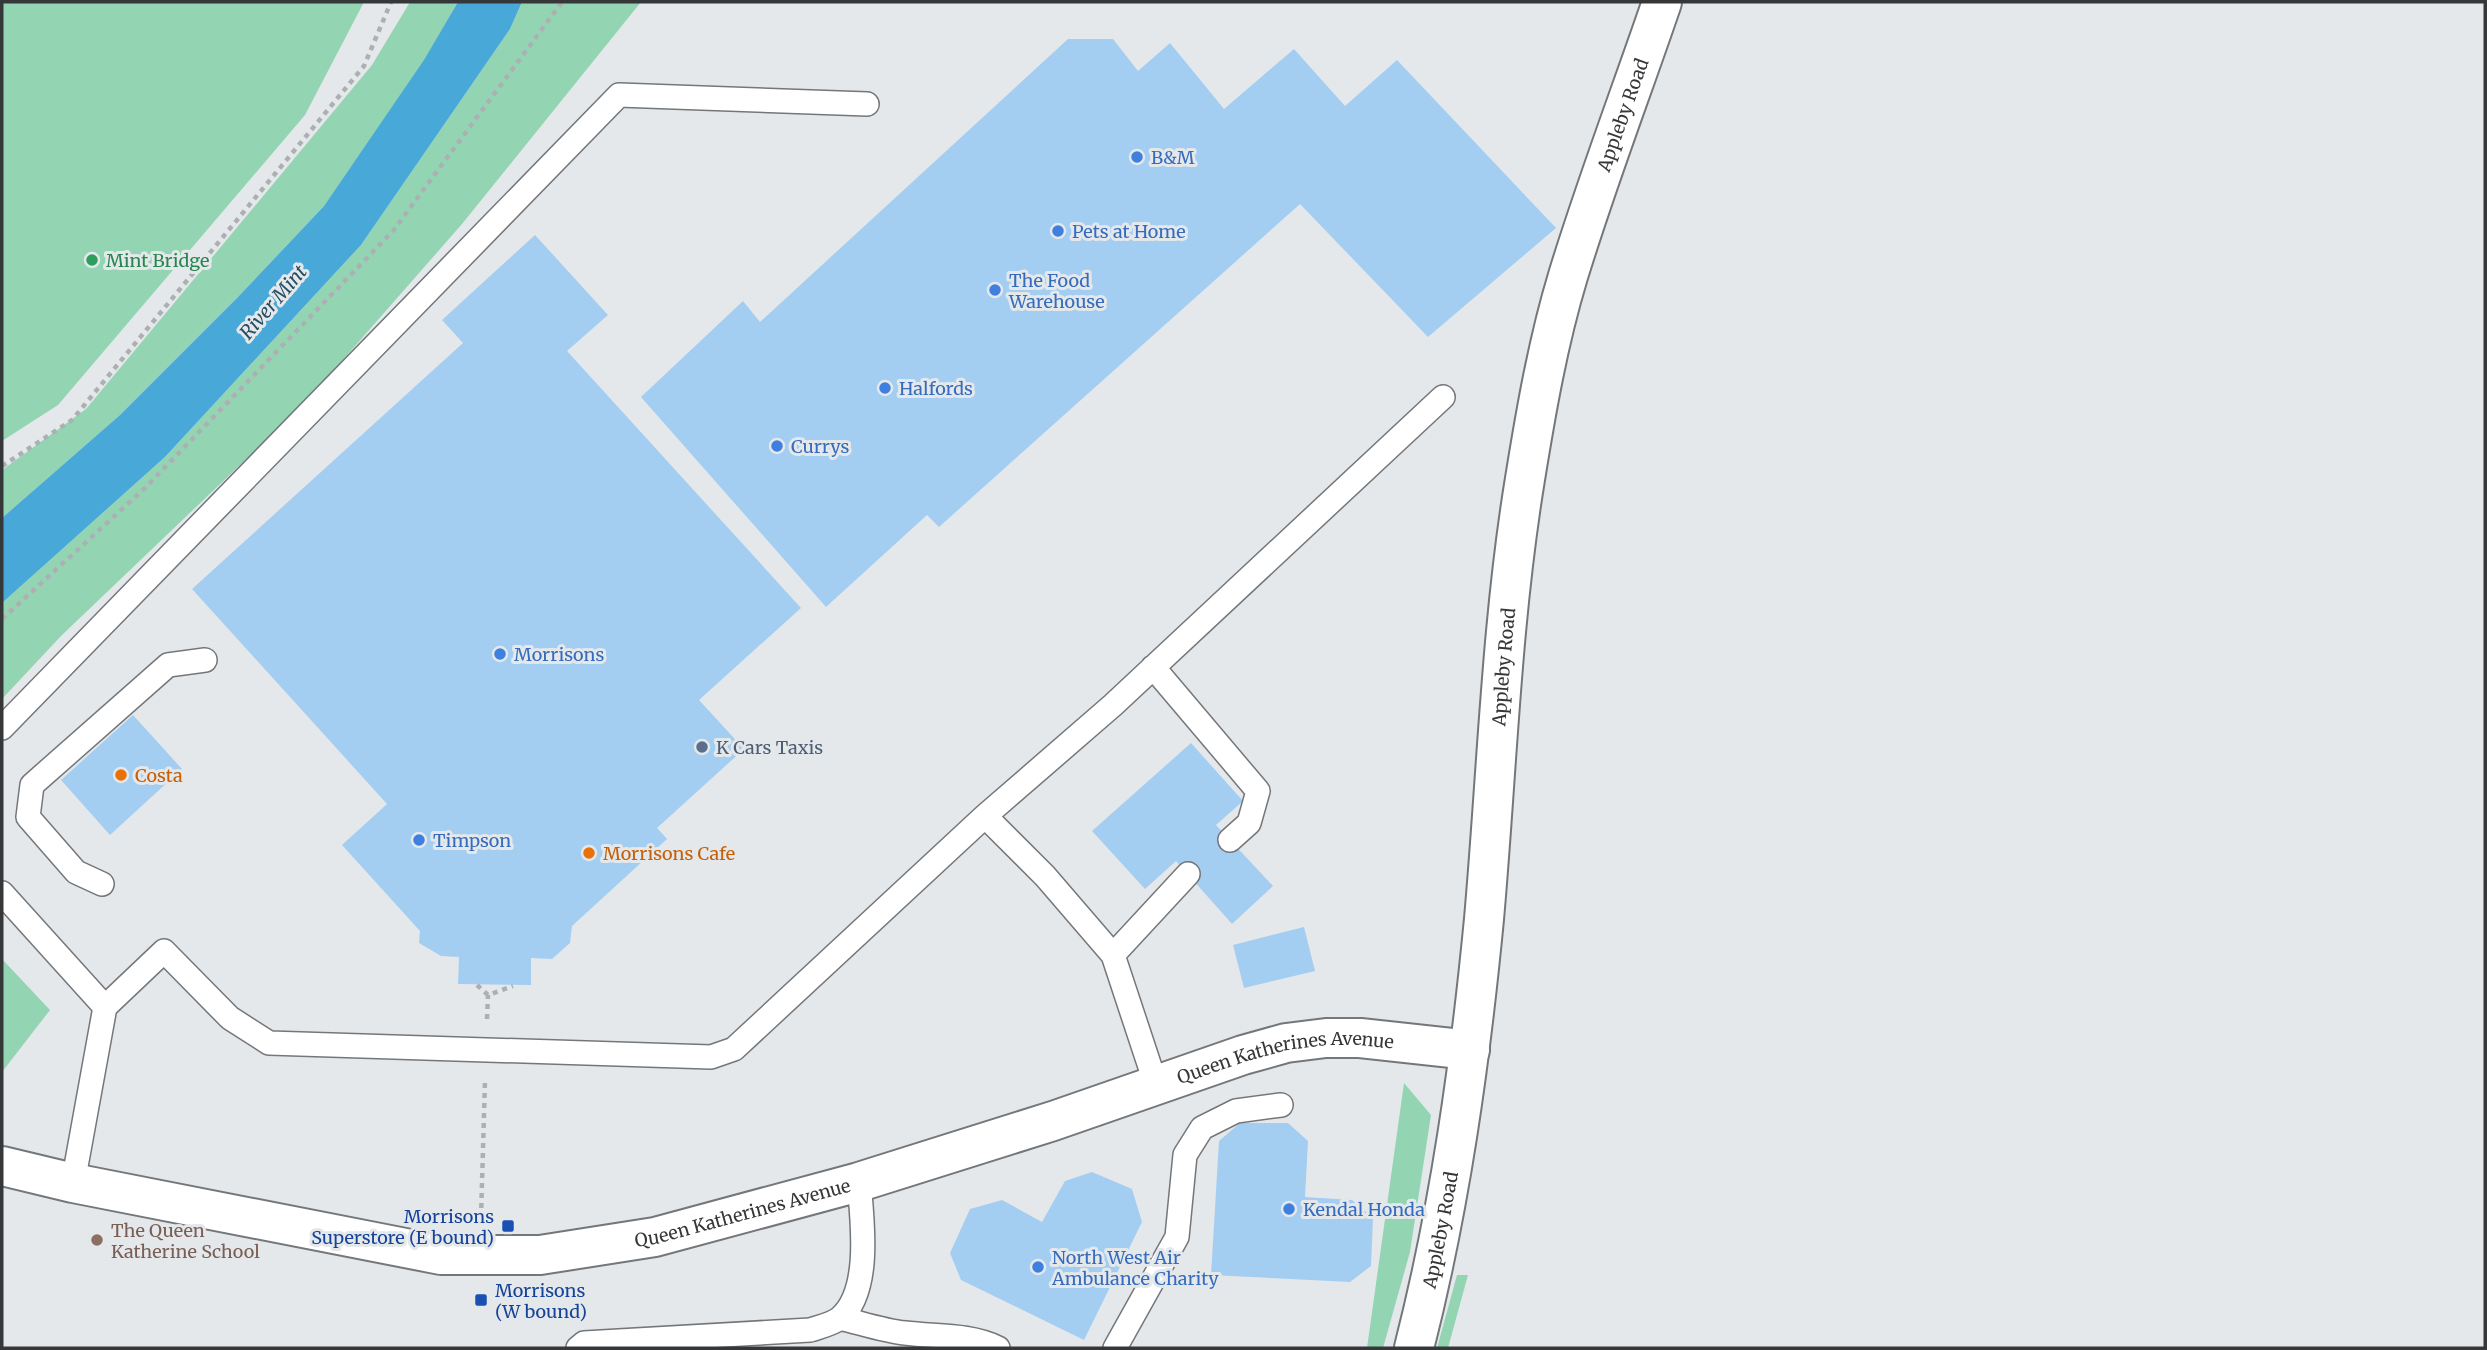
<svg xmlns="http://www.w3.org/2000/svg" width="2487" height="1350" viewBox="0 0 2487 1350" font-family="Merriweather,serif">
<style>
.green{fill:#93d5b3}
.water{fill:#48a8d8}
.building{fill:#a3cef2}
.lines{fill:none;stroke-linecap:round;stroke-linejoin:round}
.service-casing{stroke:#74777a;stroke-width:26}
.tertiary-casing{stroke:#74777a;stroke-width:42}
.primary-casing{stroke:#74777a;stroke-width:42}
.path{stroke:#adb0b3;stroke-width:4.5;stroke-dasharray:5 5;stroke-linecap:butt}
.service{stroke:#fff;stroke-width:23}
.tertiary{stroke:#fff;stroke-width:38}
.primary{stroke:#fff;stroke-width:38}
.shop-dot{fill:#3f7fe0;stroke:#e4e8eb;stroke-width:2.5}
.leisure-dot{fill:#2e9e5b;stroke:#e4e8eb;stroke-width:2.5}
.service-dot{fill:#5c6f8a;stroke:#e4e8eb;stroke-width:2.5}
.food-dot{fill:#e8710a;stroke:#e4e8eb;stroke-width:2.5}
.transit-dot{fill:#1a4fb4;stroke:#e4e8eb;stroke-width:2.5}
.education-dot{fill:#8d6e63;stroke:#e4e8eb;stroke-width:2.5}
.labels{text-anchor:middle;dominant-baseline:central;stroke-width:6;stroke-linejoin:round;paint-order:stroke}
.street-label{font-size:18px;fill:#363738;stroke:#e4e8eb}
.shop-label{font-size:18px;fill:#366cbe;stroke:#e4e8eb;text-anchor:start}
.leisure-label{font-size:18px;fill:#27864d;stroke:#e4e8eb;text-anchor:start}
.service-label{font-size:18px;fill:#4e5e75;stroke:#e4e8eb;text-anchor:start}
.food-label{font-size:18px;fill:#c56008;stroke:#e4e8eb;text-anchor:start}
.transit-label{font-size:18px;fill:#164399;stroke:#e4e8eb;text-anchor:end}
.education-label{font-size:18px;fill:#785e54;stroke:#e4e8eb;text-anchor:start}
.water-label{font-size:19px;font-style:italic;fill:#264e63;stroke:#e4e8eb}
</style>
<rect width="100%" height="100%" fill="#e4e8eb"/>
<path class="green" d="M 2,2 L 364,2 L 305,115 L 58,405 L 2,441 Z
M 410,2 L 458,2 L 425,60 L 324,206 L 238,297 L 120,415 L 2,518 L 2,470 L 86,409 L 372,65 Z
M 522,2 L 641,2 L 462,224 L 306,402 L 61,636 L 2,699 L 2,603 L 165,457 L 361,245 L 510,29 Z
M 2,959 L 50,1010 L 2,1072 Z
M 1404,1083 L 1431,1115 L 1410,1252 L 1383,1348 L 1367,1348 Z
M 1457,1275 L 1468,1275 L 1448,1348 L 1437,1348 Z"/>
<path class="water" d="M 458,2 L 522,2 L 510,29 L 361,245 L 165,457 L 2,603 L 2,518 L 120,415 L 238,297 L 324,206 L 424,60 Z"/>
<path class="building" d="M 1068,39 L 1113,39 L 1138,71 L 1170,43 L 1224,109 L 1294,49 L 1345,106 L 1397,60 L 1556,228 L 1428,337 L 1300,204 L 939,527 L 927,515 L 826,607 L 641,397 L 743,301 L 760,322 Z
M 535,235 L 608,315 L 567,351 L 801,608 L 699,700 L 744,749 L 657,828 L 667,839 L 572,926 L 570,943 L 552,959 L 531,958 L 531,985 L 458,984 L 459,957 L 441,956 L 419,943 L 420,931 L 342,845 L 387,804 L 192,589 L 463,343 L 442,320 Z
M 133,715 L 182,769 L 110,835 L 61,780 Z
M 1191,743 L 1243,801 L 1216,825 L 1273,886 L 1232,924 L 1176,861 L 1145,889 L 1092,831 Z
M 1304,927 L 1315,971 L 1244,988 L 1233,945 Z
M 1240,1123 L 1288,1123 L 1308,1141 L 1305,1197 L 1352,1200 L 1373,1218 L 1371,1266 L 1350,1282 L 1211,1275 L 1219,1141 Z
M 1092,1172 L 1132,1189 L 1142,1222 L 1084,1340 L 961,1280 L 950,1253 L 970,1209 L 1002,1200 L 1042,1222 L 1065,1181 Z"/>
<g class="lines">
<defs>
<path id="service" d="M 1153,667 L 1258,791 L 1249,823 L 1230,840
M 2,728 L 619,95 L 867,104
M 102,884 L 76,872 L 28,817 L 32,785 L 168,665 L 205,660
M 2,893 L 105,1007 L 73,1183
M 1113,955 L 1188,874
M 105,1007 L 164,951 L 230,1018 L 269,1043 L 711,1057 L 734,1049 L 985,816
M 1156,1085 L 1113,955 L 1045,876 L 985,816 L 1113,705 L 1443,397
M 840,1318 C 861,1323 884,1331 905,1333 C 937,1337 969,1334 998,1348
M 578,1348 L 584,1343 L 810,1330 C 819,1327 833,1324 840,1318 C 872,1291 862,1219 859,1182
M 1115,1348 L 1177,1237 L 1185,1155 L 1202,1128 L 1236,1111 L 1281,1105"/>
<g id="tertiary">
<path id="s1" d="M 2,1166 L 73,1183 L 441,1255 L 540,1255 L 655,1237 L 859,1182 L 1053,1121 L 1243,1055 L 1286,1043 L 1326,1038 L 1360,1038 L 1470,1050"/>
</g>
<g id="primary">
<path id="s2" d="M 1414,1348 C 1450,1207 1470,1064 1484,919 C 1497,772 1501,625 1525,479 C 1536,411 1548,342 1568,276 C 1596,184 1631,93 1662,2"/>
</g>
</defs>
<use href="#service" class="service-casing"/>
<use href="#tertiary" class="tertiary-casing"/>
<use href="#primary" class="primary-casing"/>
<path class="path" d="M 2,466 L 72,420 L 364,66 L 391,2
M 2,619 L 144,489 L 393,231 L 562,2
M 477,985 L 488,995 L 513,986
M 487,1019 L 488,995
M 481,1218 L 485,1080"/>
<use href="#service" class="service"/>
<use href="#tertiary" class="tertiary"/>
<use href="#primary" class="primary"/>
</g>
<g class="shop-dot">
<circle cx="1137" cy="157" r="7"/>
<circle cx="1058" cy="231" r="7"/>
<circle cx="995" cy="290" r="7"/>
<circle cx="885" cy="388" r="7"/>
<circle cx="777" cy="446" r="7"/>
<circle cx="500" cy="654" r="7"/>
<circle cx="419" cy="840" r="7"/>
<circle cx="1289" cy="1209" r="7"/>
<circle cx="1038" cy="1267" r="7"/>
</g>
<circle class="leisure-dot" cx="92" cy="260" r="7"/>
<circle class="service-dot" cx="702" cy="747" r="7"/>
<g class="food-dot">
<circle cx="121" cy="775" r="7"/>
<circle cx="589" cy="853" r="7"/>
</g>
<g class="transit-dot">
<rect x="501" y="1219" width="14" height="14" rx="3.5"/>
<rect x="474" y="1293" width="14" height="14" rx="3.5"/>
</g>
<circle class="education-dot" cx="97" cy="1240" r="7"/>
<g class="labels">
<g class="street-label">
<text stroke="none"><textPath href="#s2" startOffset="1255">Appleby Road</textPath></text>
<text stroke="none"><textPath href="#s2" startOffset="688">Appleby Road</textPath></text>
<text stroke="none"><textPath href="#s1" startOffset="1321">Queen Katherines Avenue</textPath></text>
<text stroke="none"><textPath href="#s1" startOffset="754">Queen Katherines Avenue</textPath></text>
<text stroke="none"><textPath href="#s2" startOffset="121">Appleby Road</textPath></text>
</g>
<g class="shop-label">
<text x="1151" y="157">B&amp;M</text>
<text x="1072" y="231">Pets at Home</text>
<text x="1009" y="280">The Food<tspan x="1009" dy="21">Warehouse</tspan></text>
<text x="899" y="388">Halfords</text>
<text x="791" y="446">Currys</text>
<text x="514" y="654">Morrisons</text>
<text x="433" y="840">Timpson</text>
<text x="1303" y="1209">Kendal Honda</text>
<text x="1052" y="1257">North West Air<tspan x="1052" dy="21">Ambulance Charity</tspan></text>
</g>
<g class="leisure-label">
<text x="106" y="260">Mint Bridge</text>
</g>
<g class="service-label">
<text x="716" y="747">K Cars Taxis</text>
</g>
<g class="food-label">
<text x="135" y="775">Costa</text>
<text x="603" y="853">Morrisons Cafe</text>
</g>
<g class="transit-label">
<text x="494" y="1216">Morrisons<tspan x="494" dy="21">Superstore (E bound)</tspan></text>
<text x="495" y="1290" text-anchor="start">Morrisons<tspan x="495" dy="21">(W bound)</tspan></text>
</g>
<g class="education-label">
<text x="111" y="1230">The Queen<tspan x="111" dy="21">Katherine School</tspan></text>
</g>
<g class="water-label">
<text transform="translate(273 302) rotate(-49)">River Mint</text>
</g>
</g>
<rect width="2487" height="1350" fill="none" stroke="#363738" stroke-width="7"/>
</svg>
